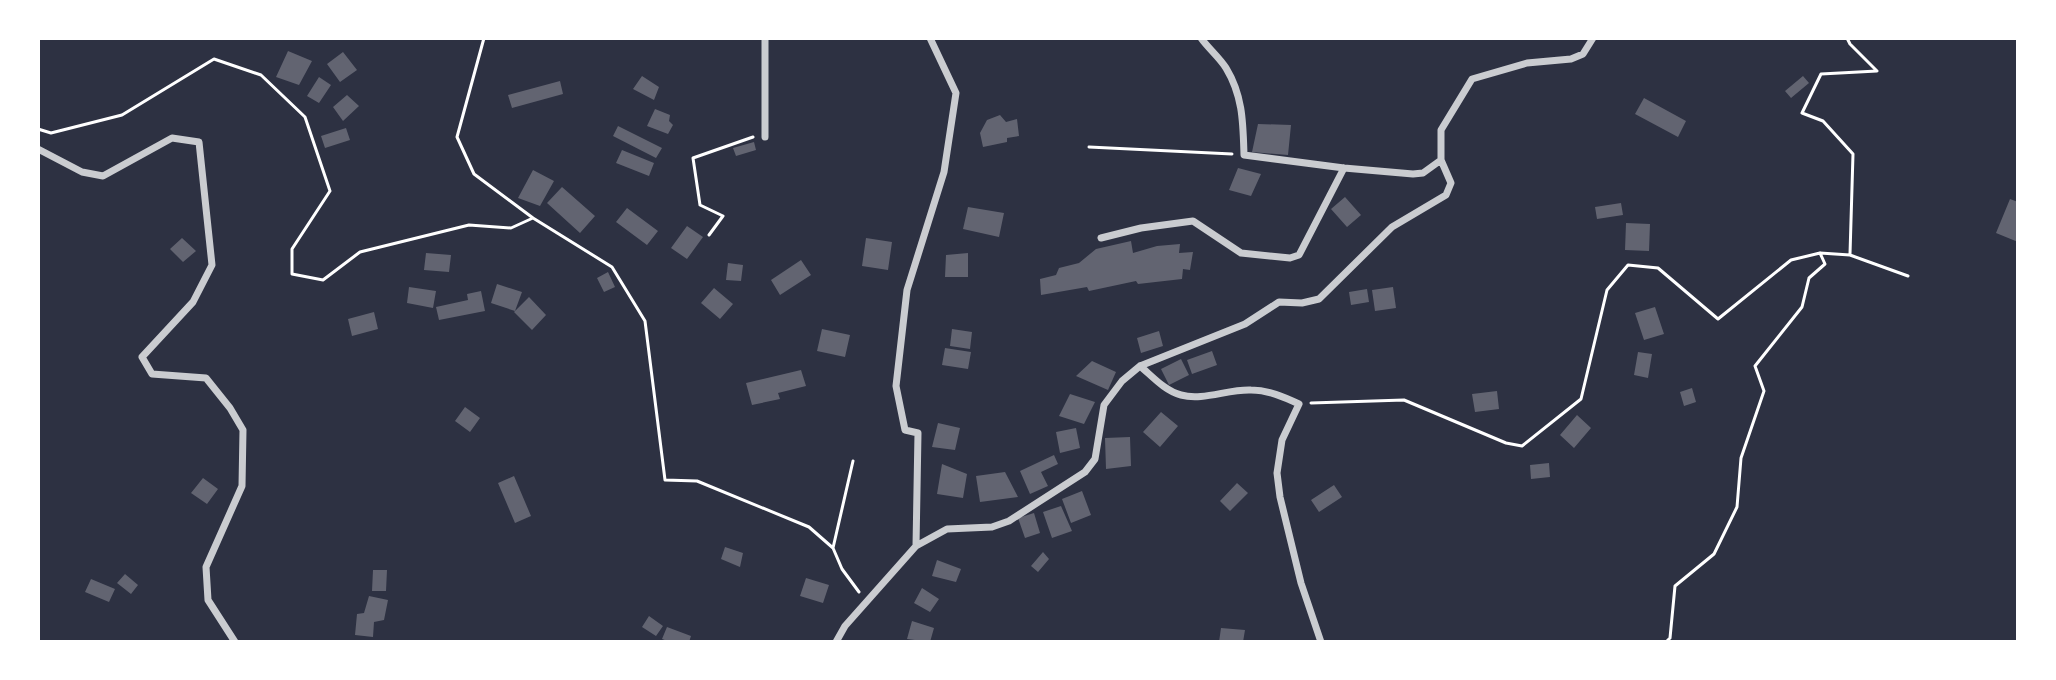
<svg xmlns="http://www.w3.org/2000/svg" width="2056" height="680" viewBox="0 0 2056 680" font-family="'Space Grotesk',sans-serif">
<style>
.building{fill:#626471}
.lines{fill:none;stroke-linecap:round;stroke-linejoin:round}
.path{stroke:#fff;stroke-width:3}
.minor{stroke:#caccd0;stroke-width:7}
</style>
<rect width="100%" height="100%" fill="#2d3142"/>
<path class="building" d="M 288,51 L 312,61 L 299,85 L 276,77 Z
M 343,52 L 357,70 L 340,82 L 327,64 Z
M 642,76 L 659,87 L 654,100 L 633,89 Z
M 1803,76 L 1809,83 L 1791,98 L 1785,91 Z
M 319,77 L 331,85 L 319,103 L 307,96 Z
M 560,81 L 563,94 L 512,108 L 508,95 Z
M 347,95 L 359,106 L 343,121 L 333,107 Z
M 1644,98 L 1686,121 L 1678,137 L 1635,114 Z
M 655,109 L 670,115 L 669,121 L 673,125 L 668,134 L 647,126 Z
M 1000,115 L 1006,122 L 1017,119 L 1019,136 L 1007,138 L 1007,142 L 983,147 L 980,133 L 987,120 Z
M 1258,124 L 1291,125 L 1288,155 L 1252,152 Z
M 618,126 L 662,148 L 656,158 L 613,136 Z
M 346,128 L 350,140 L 325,148 L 321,136 Z
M 754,142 L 756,150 L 736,156 L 733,148 Z
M 622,150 L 654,163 L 649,176 L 616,163 Z
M 1238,168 L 1261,174 L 1251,196 L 1229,190 Z
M 533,170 L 554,181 L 540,206 L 518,198 Z
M 562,187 L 595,216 L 580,233 L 547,203 Z
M 1345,197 L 1361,215 L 1347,227 L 1331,209 Z
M 2010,199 L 2018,202 L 2018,242 L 1996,233 Z
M 1621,203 L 1623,215 L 1597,219 L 1595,207 Z
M 968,207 L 1004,213 L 999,237 L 963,229 Z
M 627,208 L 658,231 L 647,245 L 616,222 Z
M 1626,223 L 1650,224 L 1649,251 L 1625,250 Z
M 687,226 L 703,237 L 687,259 L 671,248 Z
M 182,238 L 196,251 L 183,262 L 170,249 Z
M 866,238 L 892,242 L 888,270 L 862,266 Z
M 1131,241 L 1133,253 L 1157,246 L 1180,244 L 1179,253 L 1193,252 L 1190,270 L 1183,269 L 1182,279 L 1138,284 L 1136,281 L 1089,291 L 1087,287 L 1041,295 L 1040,279 L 1056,275 L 1059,268 L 1079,263 L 1096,249 Z
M 426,253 L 451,255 L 449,272 L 424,270 Z
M 968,253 L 968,277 L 945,277 L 946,255 Z
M 801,260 L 811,275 L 780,295 L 771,280 Z
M 728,263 L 743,265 L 741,281 L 726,280 Z
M 608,272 L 615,287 L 604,292 L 597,278 Z
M 497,284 L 522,292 L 515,311 L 491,303 Z
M 409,287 L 436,291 L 433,308 L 407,303 Z
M 1393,287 L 1396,308 L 1375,311 L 1372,290 Z
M 714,288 L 733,304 L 720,319 L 701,303 Z
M 1367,289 L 1369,302 L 1351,305 L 1349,292 Z
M 481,291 L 485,311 L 439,320 L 436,307 L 468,300 L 467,294 Z
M 529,297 L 546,315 L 532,330 L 514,312 Z
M 1655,307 L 1664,334 L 1644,340 L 1635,313 Z
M 374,312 L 378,329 L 352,336 L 348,319 Z
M 822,329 L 850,335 L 845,357 L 817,351 Z
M 952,329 L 972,332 L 970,349 L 950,346 Z
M 1159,331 L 1163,346 L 1141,353 L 1137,338 Z
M 945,348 L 971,352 L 968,369 L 942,365 Z
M 1212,351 L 1217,365 L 1192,374 L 1187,360 Z
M 1638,352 L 1652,354 L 1648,378 L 1634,375 Z
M 1181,359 L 1189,375 L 1169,385 L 1161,369 Z
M 1092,361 L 1116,372 L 1108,390 L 1076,376 Z
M 801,370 L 806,386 L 778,393 L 780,399 L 752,405 L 746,383 Z
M 1692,388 L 1696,402 L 1684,406 L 1680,392 Z
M 1497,391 L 1499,409 L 1475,412 L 1472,394 Z
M 1070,394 L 1095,402 L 1084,424 L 1059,416 Z
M 465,407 L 480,418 L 470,432 L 455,421 Z
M 1161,412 L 1178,426 L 1160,447 L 1143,432 Z
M 1577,415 L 1591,428 L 1574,448 L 1560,435 Z
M 938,423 L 960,428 L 955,450 L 932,447 Z
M 1076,428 L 1080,448 L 1060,453 L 1056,432 Z
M 1130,437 L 1131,466 L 1106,469 L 1105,438 Z
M 1054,455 L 1058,464 L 1041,472 L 1048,486 L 1030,494 L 1020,471 Z
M 1549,463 L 1550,477 L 1531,479 L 1530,465 Z
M 942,464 L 967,474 L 963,498 L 937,494 Z
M 1005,472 L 1018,497 L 980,502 L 976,476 Z
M 514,476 L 531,516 L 515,523 L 498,483 Z
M 203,478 L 218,489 L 207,504 L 191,493 Z
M 1237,483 L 1248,493 L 1230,511 L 1220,501 Z
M 1334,485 L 1342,497 L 1319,512 L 1311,500 Z
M 1082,491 L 1091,515 L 1071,523 L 1062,499 Z
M 1061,506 L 1072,531 L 1052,538 L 1043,512 Z
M 1034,513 L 1040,533 L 1025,538 L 1018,518 Z
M 725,547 L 743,553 L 740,567 L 721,559 Z
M 1043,552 L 1049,559 L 1038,572 L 1031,566 Z
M 937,560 L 961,569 L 956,582 L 932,576 Z
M 373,570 L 387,570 L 386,591 L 372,591 Z
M 125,574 L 138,585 L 131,594 L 117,583 Z
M 806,578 L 829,585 L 823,603 L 800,596 Z
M 91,579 L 115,589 L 109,602 L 85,592 Z
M 922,588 L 939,599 L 930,612 L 914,603 Z
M 369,596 L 388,600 L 384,620 L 374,622 L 373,637 L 355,635 L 357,614 L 364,613 Z
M 649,616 L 663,626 L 656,636 L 642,627 Z
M 912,621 L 934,628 L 930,642 L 907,639 Z
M 667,627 L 691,636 L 689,642 L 670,642 L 662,639 Z
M 1221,628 L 1245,630 L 1243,642 L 1219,642 Z"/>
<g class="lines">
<path class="path" d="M 671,38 L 681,38
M 1847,38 L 1850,44 L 1877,71 L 1821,74 L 1802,113 L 1823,121 L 1853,154 L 1850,254
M 38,129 L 51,133 L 122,115 L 214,59 L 261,75 L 305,117 L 330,191 L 292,249 L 292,274 L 323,280 L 360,252 L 469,225 L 511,228 L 533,218 L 474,174 L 457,137 L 484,38
M 1089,147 L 1232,154
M 533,218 L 612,267 L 645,321 L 665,480 L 697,481 L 809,527 L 833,548
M 709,235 L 723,216 L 700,205 L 693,158 L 753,137
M 1311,403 L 1404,400 L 1506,443 L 1522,446 L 1581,399 L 1607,290 L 1628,265 L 1658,268 L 1718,319 L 1791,260 L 1820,253 L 1850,255 L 1908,276
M 853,461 L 833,548 L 842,569 L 859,592
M 1666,642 L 1670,638 L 1675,586 L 1714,554 L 1737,507 L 1741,458 L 1764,391 L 1755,366 L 1802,307 L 1809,278 L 1825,264 L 1820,253"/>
<path class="minor" d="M 765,38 L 765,137
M 1201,38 C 1208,48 1219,57 1226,68 C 1243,96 1243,123 1244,155 L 1344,168 L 1413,174 L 1423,173 L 1441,160
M 38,149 L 82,172 L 103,176 L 172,138 L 199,142 L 212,265 L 193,302 L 142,357 L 152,374 L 206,378 L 230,408 L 243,430 L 242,486 L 206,567 L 208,600 L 235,642
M 1101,238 L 1141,228 L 1193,221 L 1241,253 L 1290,258 L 1299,255 L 1344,168
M 1140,366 C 1152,376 1165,391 1181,395 C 1203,401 1228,389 1251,390 C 1268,390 1284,397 1299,404 L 1282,440 L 1277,473 L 1280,497 L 1301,583 L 1321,642
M 916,546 L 918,433 L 905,430 L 896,386 L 907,290 L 944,172 L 956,93 L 930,38
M 836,642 L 845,626 L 916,546 L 947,529 L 992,527 L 1009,521 L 1085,472 L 1095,459 L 1104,405 L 1122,381 L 1140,366 L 1245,324 L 1279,302 L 1302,303 L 1319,299 L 1392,227 L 1446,195 L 1451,183 L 1441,160 L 1441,130 L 1472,79 L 1527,63 L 1571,59 L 1583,54 L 1593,38"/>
</g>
<rect width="2056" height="680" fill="none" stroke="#ffffff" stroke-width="80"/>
</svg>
